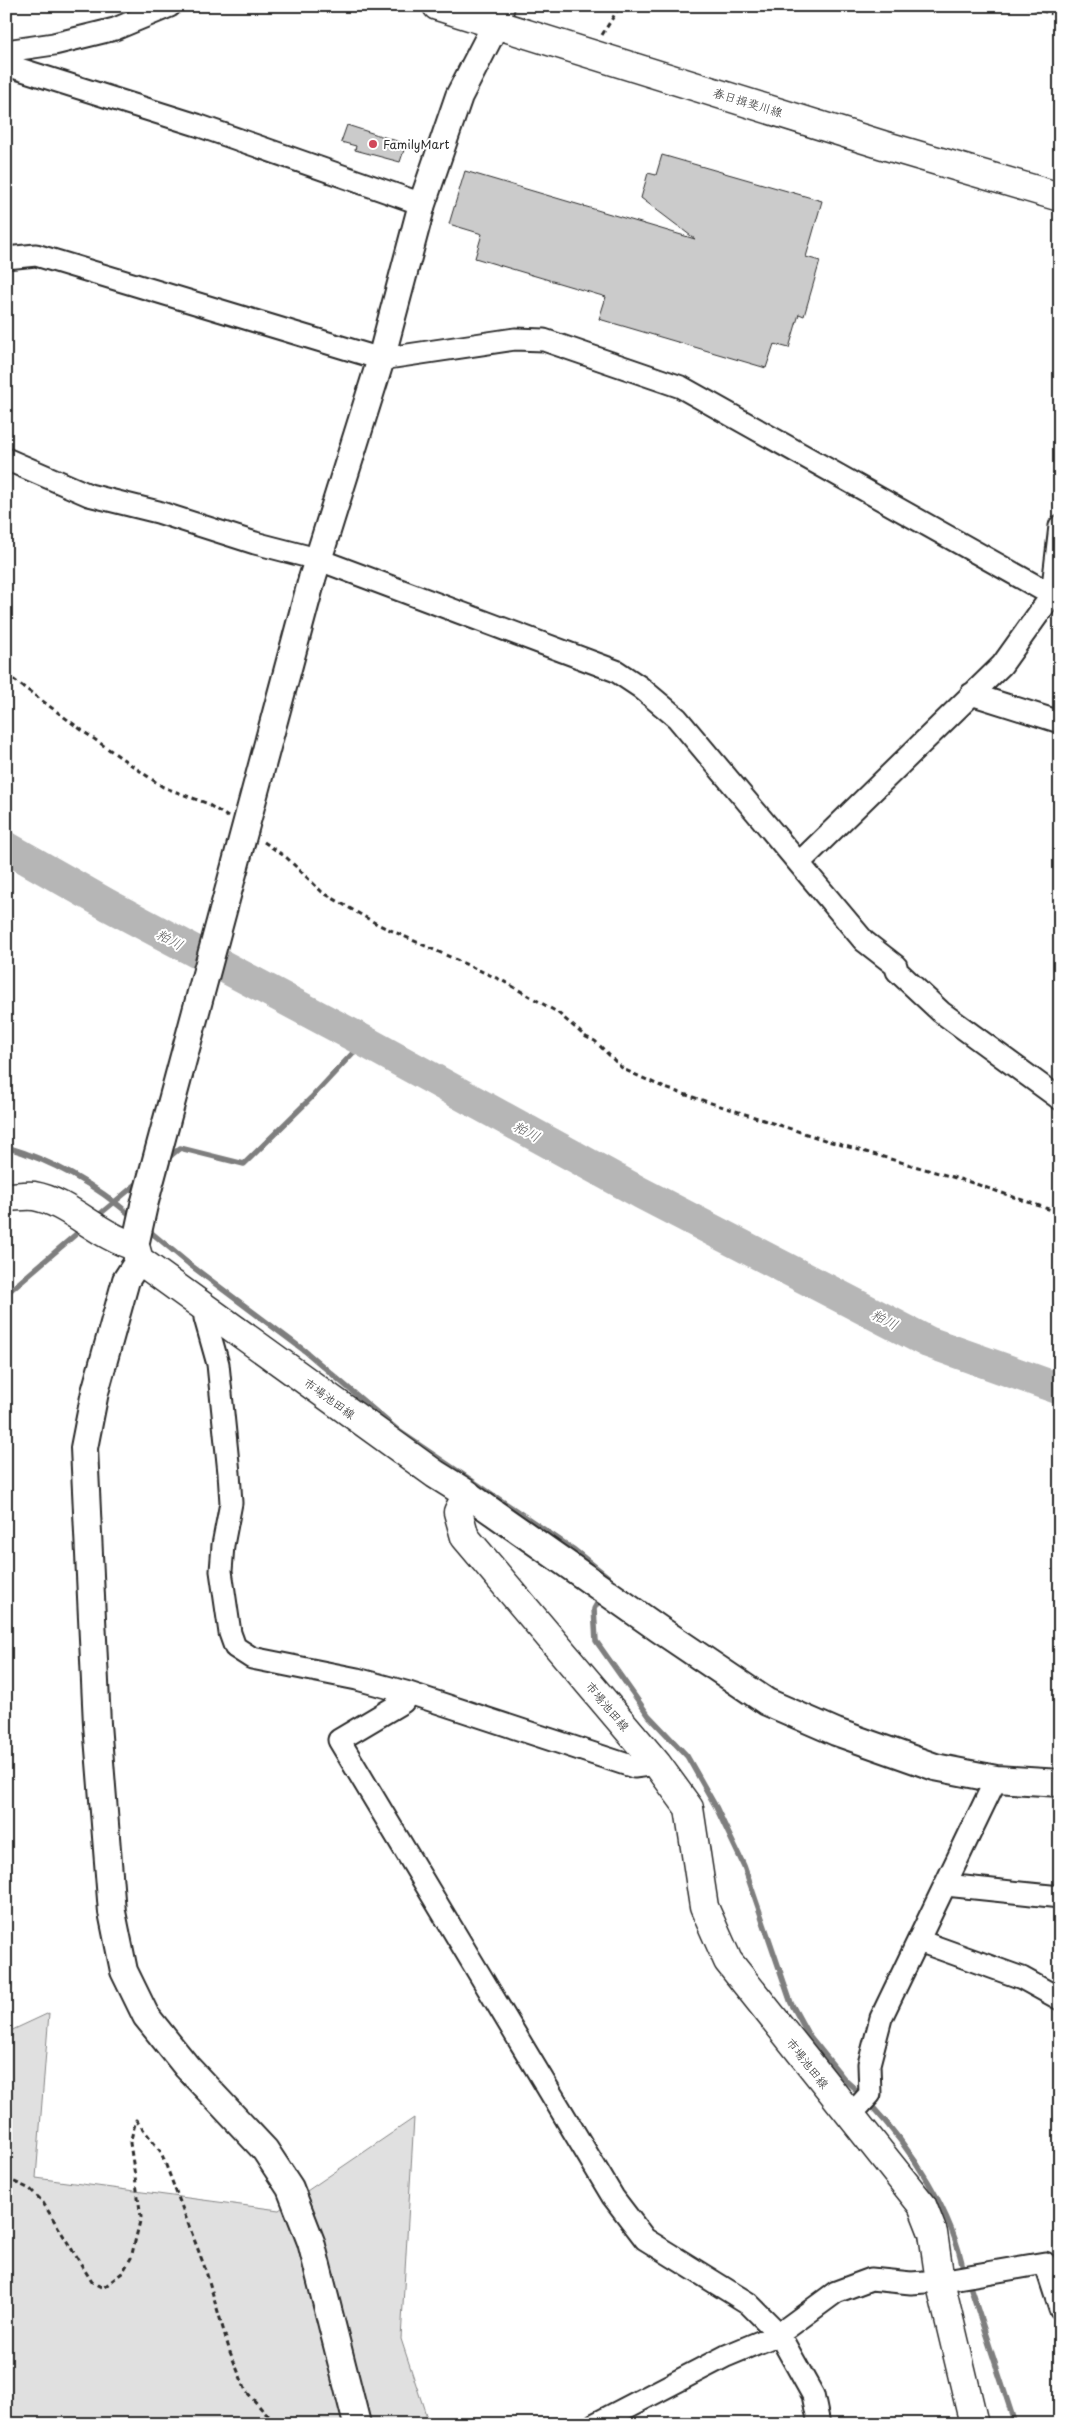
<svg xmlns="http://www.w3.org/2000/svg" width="1066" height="2430" viewBox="0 0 1066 2430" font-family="'Playpen Sans','Klee One',sans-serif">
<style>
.green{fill:#e0e0e0;stroke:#868686}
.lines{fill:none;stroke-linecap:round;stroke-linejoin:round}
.stream{stroke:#7e7e7e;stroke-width:5.5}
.river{stroke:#b6b6b6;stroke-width:32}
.building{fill:#cbcbcb;stroke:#2b2b2b}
.minor-casing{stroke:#2b2b2b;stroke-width:25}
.tertiary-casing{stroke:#2b2b2b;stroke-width:30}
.secondary-casing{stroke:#2b2b2b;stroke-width:31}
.primary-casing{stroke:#2b2b2b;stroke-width:31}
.path{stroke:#2b2b2b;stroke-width:3;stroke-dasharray:5 4;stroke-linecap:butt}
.minor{stroke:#fff;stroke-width:21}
.tertiary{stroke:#fff;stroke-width:26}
.secondary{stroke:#fff;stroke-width:28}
.primary{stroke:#fff;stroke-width:28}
.tertiary-bridge-casing{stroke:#2b2b2b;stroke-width:30;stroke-linecap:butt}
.tertiary-bridge{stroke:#fff;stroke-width:26}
.poi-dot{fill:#d1495b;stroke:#fff;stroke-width:2}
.labels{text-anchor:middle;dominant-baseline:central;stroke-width:4;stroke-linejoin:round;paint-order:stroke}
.street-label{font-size:12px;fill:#2b2b2b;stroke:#fff}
.poi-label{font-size:12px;fill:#2b2b2b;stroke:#fff;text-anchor:start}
.water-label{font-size:14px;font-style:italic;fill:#5c5c5c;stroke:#fff}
</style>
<rect width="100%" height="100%" fill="#fff"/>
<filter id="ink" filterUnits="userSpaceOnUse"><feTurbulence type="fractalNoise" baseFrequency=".02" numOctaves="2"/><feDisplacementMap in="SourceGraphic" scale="10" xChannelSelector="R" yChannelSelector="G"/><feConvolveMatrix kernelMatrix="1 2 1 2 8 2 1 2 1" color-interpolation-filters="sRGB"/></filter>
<g filter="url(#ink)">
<path class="green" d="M 49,2013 L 36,2178 L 279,2210 L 414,2118 L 401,2339 L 429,2424 L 6,2424 L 6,2033 Z"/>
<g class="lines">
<path class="stream" d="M 6,1147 C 54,1161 97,1186 134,1218
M 167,1159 L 180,1148 L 244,1164 L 311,1098 L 364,1041
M 95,1218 L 140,1181
M 147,1229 L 189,1264 L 305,1351 L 400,1432 L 573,1549 L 608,1577
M 6,1294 L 82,1229
M 601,1596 L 594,1609 L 596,1641 L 649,1716 L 687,1756 L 716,1807 L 744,1866 L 791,2003 L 808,2034 L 845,2080 L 863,2096
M 869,2103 C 911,2148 953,2212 964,2273
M 967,2282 L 970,2286 L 1015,2424"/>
<path class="river" d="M 6,847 L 108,905 L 364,1041 L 641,1193 L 928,1342 L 1060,1389"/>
</g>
<path class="building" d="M 347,125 L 406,144 L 400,162 L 355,150 L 356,146 L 341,142 Z
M 662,155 L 822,201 L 806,257 L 820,261 L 804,316 L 799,314 L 789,348 L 774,344 L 766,368 L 599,319 L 606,297 L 475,258 L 482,234 L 449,224 L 465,171 L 695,239 L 641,198 L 648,173 L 656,175 Z"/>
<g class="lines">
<defs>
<path id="minor" d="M 6,51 L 54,44 L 115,29 L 170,6
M 6,63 L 13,67 L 197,125 L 422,204
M 6,258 L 36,255 L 381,359 L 515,339 L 544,340 L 681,387 L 1052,595
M 6,459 L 89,495 L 158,512 L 255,543 L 317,559 L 616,671 L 640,687 L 677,718 L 864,941 L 896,966 L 897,971 L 941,1012 L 1060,1099
M 971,694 L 1060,722
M 800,862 L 1002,665 L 1052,595 L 1060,526
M 207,1309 L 205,1318 L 218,1364 L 229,1473 L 231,1503 L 223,1545 L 221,1571 L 230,1633 L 235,1647 L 252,1658 L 357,1679 L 409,1693 L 634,1767 L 657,1764
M 409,1693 L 403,1702 L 339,1740 L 613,2197 L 645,2239 L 748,2303 L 779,2334 L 813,2395 L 819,2424
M 946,1885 L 1060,1897
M 919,1941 L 1022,1978 L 1060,1999
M 850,2116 L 870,2094 L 869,2064 L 881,2018 L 996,1779
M 595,2424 L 726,2356 L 779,2334 L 836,2292 L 871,2279 L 911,2283 L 940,2281 L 1045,2263 L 1060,2309"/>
<path id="tertiary" d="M 312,579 L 381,359 L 422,204 L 459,96 L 496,24 L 501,6
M 135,1246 L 144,1205
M 139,1260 L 126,1280 L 95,1392 L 84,1448 L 97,1724 L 112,1912 L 124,1971 L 146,2016 L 187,2067 L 265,2150 L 290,2188 L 311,2242 L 357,2424
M 467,1494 L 659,1629 L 767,1702 L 836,1732 L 935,1767 L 996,1779 L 1060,1783"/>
<path id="secondary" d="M 6,1197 C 15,1197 25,1195 34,1196 C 69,1202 98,1236 135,1246 L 139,1260 L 435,1474 L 467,1494 L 458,1512 L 465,1537 L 657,1764 L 689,1808 L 704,1907 L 728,1961 L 922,2205 L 933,2233 L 940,2281 L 974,2424"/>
<path id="primary" d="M 437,6 L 883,145 L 1060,197"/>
</defs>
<use href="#minor" class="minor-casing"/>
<use href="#tertiary" class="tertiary-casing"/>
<use href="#secondary" class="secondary-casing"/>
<use href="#primary" class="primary-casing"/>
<path class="path" d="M 1024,6 L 1060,16
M 602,35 L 620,6
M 6,674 L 87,734 L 163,787 L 206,803 L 228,817
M 264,842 L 287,858 L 322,892 L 377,924 L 503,981 L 557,1012 L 586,1037 L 595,1041 L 623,1069 L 665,1088 L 828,1141 L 973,1183 L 1060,1213
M 6,2178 L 30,2189 L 42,2201 L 92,2282 L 103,2288 L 122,2273 L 131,2258 L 141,2217 L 130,2143 L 136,2120 L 161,2152 L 205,2268 L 230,2352 L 246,2391 L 265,2413 L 280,2424"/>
<use href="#minor" class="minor"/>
<use href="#tertiary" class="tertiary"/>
<use href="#secondary" class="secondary"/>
<use href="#primary" class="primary"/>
<defs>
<path id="tertiary-bridge" d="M 144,1205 L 312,579"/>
</defs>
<use href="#tertiary-bridge" class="tertiary-bridge-casing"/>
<use href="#tertiary-bridge" class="tertiary-bridge"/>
</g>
</g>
<circle class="poi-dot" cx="373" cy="144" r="5"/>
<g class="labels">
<g class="street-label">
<text transform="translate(748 102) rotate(17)">春日揖斐川線</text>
<text transform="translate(330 1398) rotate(36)">市場池田線</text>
<text transform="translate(608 1706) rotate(50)">市場池田線</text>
<text transform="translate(808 2063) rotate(52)">市場池田線</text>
</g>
<g class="poi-label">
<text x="383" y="144">FamilyMart</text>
</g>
<g class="water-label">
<text transform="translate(170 939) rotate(28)">粕川</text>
<text transform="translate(527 1131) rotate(28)">粕川</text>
<text transform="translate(885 1319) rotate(27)">粕川</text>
</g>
</g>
<rect width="1066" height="2430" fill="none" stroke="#fff" stroke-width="25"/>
<rect x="12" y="12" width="1041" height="2405" fill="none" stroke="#2b2b2b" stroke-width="2" filter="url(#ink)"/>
</svg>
